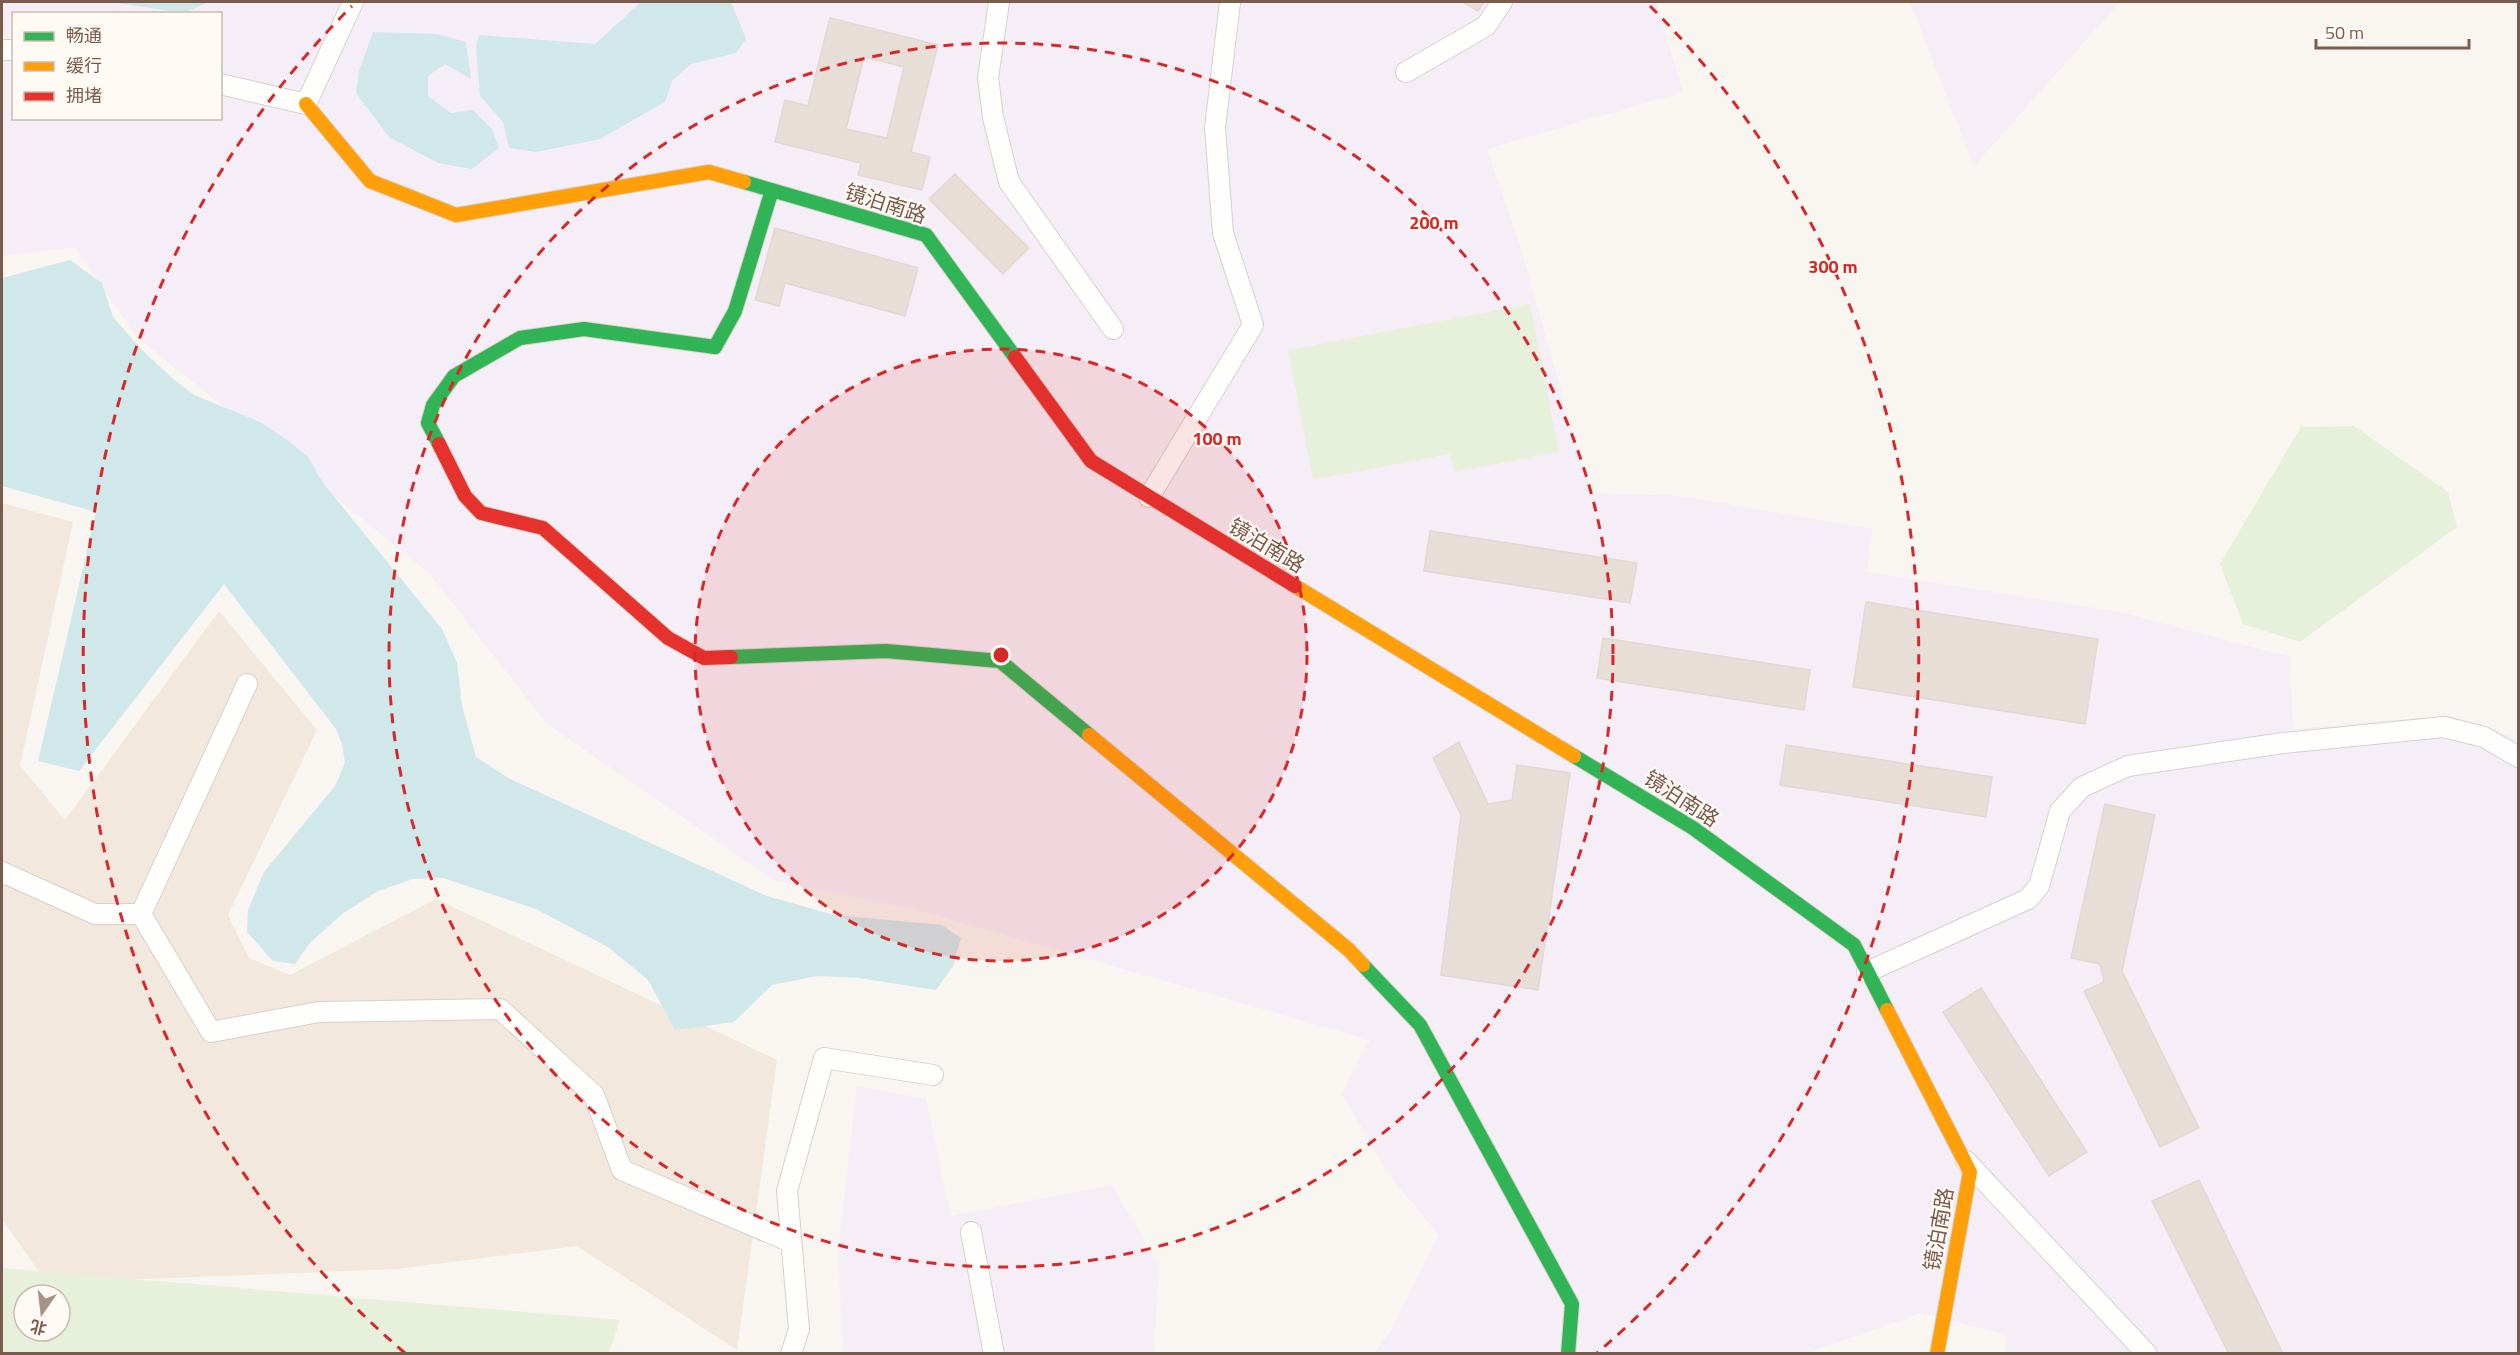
<svg xmlns="http://www.w3.org/2000/svg" width="2520" height="1355" viewBox="0 0 2520 1355" font-family="'Titillium Web','Noto Sans SC',sans-serif">
<style>
.residential{fill:#f2e8de}
.education{fill:#f6eef6;fill-rule:evenodd}
.green{fill:#e7f0db;fill-rule:evenodd}
.water{fill:#d0e8ea}
.building{fill:#e6ded7;stroke:#e2d8d2;stroke-width:1.5;fill-rule:evenodd}
.lines{fill:none;stroke-linecap:round;stroke-linejoin:round}
.street-casing{stroke:#d7d1cb;stroke-width:22}
.fast-casing{stroke:#d9d2cb;stroke-width:16}
.slow-casing{stroke:#d9d2cb;stroke-width:16}
.jam-casing{stroke:#d9d2cb;stroke-width:16}
.street{stroke:#fefefd;stroke-width:20}
.fast{stroke:#30b455;stroke-width:14}
.slow{stroke:#ff9f0a;stroke-width:14}
.jam{stroke:#e5322d;stroke-width:14}
.ring{fill:none;stroke:#d62828;stroke-width:3;stroke-dasharray:10 8}
.labels{text-anchor:middle;dominant-baseline:central;stroke-width:4.5;stroke-linejoin:round;paint-order:stroke}
.street-label{font-size:21px;fill:#7a5c4d;stroke:#fffaf3}
.centre{fill:#d62828;stroke:#fffaf3;stroke-width:3}
.ring-label{font-size:18px;text-anchor:middle;font-weight:bold;fill:#d62828;stroke:#fffaf3;stroke-width:4.5;stroke-linejoin:round;paint-order:stroke}
</style>
<rect width="100%" height="100%" fill="#f9f5f0"/>
<path class="residential" d="M 2,503 L 73,522 L 20,766 L 65,820 L 219,611 L 317,730 L 228,915 L 249,958 L 290,975 L 436,899 L 777,1060 L 737,1350 L 577,1246 L 397,1269 L 47,1283 L 2,1219 Z"/>
<path class="education" d="M 2,2 L 1656,2 L 1683,92 L 1487,149 L 1522,252 L 1590,493 L 1681,496 L 1872,529 L 1867,572 L 2120,612 L 2290,657 L 2293,729 L 2450,715 L 2510,736 L 2518,741 L 2518,1353 L 2005,1353 L 2007,1335 L 1921,1313 L 1807,1353 L 1375,1353 L 1391,1330 L 1439,1235 L 1392,1179 L 1342,1094 L 1370,1040 L 914,909 L 775,881 L 547,724 L 429,573 L 136,336 L 75,247 L 2,256 ZM 14,14 L 220,14 L 220,118 L 14,118 Z
M 1910,2 L 2120,2 L 1974,166 Z
M 857,1086 L 926,1099 L 951,1216 L 1112,1185 L 1159,1266 L 1154,1353 L 843,1354 L 838,1253 Z"/>
<path class="green" d="M 1530,304 L 1559,452 L 1454,472 L 1450,454 L 1313,480 L 1288,350 Z
M 2354,426 L 2448,492 L 2457,527 L 2300,642 L 2243,624 L 2220,564 L 2301,427 Z
M 2,1268 L 620,1320 L 609,1353 L 2,1353 ZM 24,1295 L 60,1295 L 60,1331 L 24,1331 Z"/>
<path class="water" d="M 110,2 L 209,2 L 188,11 L 171,11 Z
M 641,2 L 731,2 L 746,39 L 736,53 L 691,64 L 672,81 L 665,102 L 600,139 L 536,152 L 509,148 L 503,122 L 480,96 L 476,45 L 479,35 L 595,44 Z
M 373,32 L 437,34 L 466,42 L 471,79 L 445,64 L 428,76 L 428,96 L 451,113 L 473,110 L 492,129 L 499,148 L 472,169 L 438,163 L 389,137 L 356,93 L 359,71 Z
M 70,260 L 102,283 L 113,317 L 140,348 L 172,378 L 194,395 L 260,422 L 289,441 L 308,457 L 323,483 L 442,629 L 457,663 L 462,705 L 476,757 L 510,779 L 767,896 L 834,915 L 942,925 L 961,938 L 953,966 L 936,990 L 859,978 L 817,976 L 772,985 L 734,1022 L 675,1030 L 648,980 L 608,947 L 536,909 L 443,878 L 413,879 L 378,891 L 342,914 L 309,944 L 295,964 L 273,961 L 247,932 L 248,910 L 264,872 L 335,786 L 345,763 L 342,744 L 336,729 L 224,584 L 79,771 L 38,761 L 96,512 L 2,486 L 2,278 Z"/>
<path class="building" d="M 1463,2 L 1484,2 L 1478,11 Z
M 830,18 L 938,45 L 911,152 L 930,157 L 922,190 L 858,175 L 861,163 L 775,142 L 785,100 L 808,106 ZM 864,57 L 904,67 L 887,138 L 846,129 Z
M 955,174 L 1029,248 L 1003,274 L 929,199 Z
M 775,228 L 918,268 L 905,316 L 785,283 L 779,306 L 755,300 Z
M 1430,531 L 1637,563 L 1630,603 L 1424,571 Z
M 1866,602 L 2098,639 L 2085,724 L 1853,687 Z
M 1603,638 L 1810,670 L 1804,710 L 1597,678 Z
M 1459,742 L 1488,804 L 1512,800 L 1517,765 L 1570,773 L 1538,990 L 1441,975 L 1461,815 L 1433,758 Z
M 1786,745 L 1992,777 L 1986,817 L 1780,785 Z
M 2105,804 L 2155,815 L 2122,971 L 2199,1128 L 2160,1147 L 2084,991 L 2104,982 L 2100,964 L 2071,958 Z
M 1981,988 L 2087,1152 L 2049,1176 L 1943,1012 Z
M 2199,1180 L 2283,1354 L 2229,1354 L 2152,1201 Z"/>
<g class="lines">
<defs>
<path id="street" d="M 999,2 L 988,78 L 993,117 L 1009,182 L 1113,329
M 2,50 L 14,50
M 1406,72 L 1486,26 L 1502,2
M 220,84 L 306,104 L 353,2
M 1149,497 L 1253,325 L 1223,233 L 1215,128 L 1230,2
M 2,872 L 95,914 L 141,914 L 211,1032 L 319,1012 L 500,1009 L 594,1095 L 622,1170 L 791,1242
M 141,914 L 247,684
M 1867,972 L 2028,899 L 2039,886 L 2060,811 L 2082,787 L 2128,766 L 2283,743 L 2444,727 L 2484,737 L 2518,757
M 1966,1161 L 2147,1354
M 971,1232 L 994,1354
M 791,1354 L 799,1329 L 787,1191 L 824,1058 L 933,1075"/>
<path id="fast" d="M 744,182 L 926,235 L 1015,357
M 439,444 L 428,423 L 433,405 L 454,376 L 520,338 L 584,329 L 715,347 L 735,311 L 772,190
M 731,657 L 886,651 L 1000,661 L 1089,735
M 1574,756 L 1693,828 L 1854,945 L 1887,1010
M 1363,965 L 1420,1025 L 1572,1304 L 1568,1354"/>
<path id="slow" d="M 306,104 L 370,181 L 456,215 L 709,172 L 744,182
M 1295,586 L 1574,756
M 1089,735 L 1349,950 L 1363,965
M 1887,1010 L 1970,1172 L 1937,1354"/>
<path id="jam" d="M 1015,357 L 1091,461 L 1295,586
M 439,444 L 465,496 L 481,513 L 543,528 L 668,638 L 704,658 L 731,657"/>
</defs>
<use href="#street" class="street-casing"/>
<use href="#fast" class="fast-casing"/>
<use href="#slow" class="slow-casing"/>
<use href="#jam" class="jam-casing"/>
<use href="#street" class="street"/>
<use href="#fast" class="fast"/>
<use href="#slow" class="slow"/>
<use href="#jam" class="jam"/>
</g>
<circle cx="1001" cy="655" r="306" fill="#d62828" fill-opacity=".12"/>
<g class="ring">
<circle cx="1001" cy="655" r="306"/>
<circle cx="1001" cy="655" r="612"/>
<path d="M405 1353A918 918 0 0 1 352 6M1650 6A918 918 0 0 1 1597 1353"/>
</g>
<g class="labels">
<g class="street-label">
<text transform="translate(886 203) rotate(18)">镜泊南路</text>
<text transform="translate(1267 545) rotate(31)">镜泊南路</text>
<text transform="translate(1682 798) rotate(33)">镜泊南路</text>
<text transform="translate(1938 1229) rotate(-80)">镜泊南路</text>
</g>
</g>
<circle cx="1001" cy="655" r="9" class="centre"/>
<g class="ring-label">
<text x="1434" y="229">200 m</text>
<text x="1833" y="273">300 m</text>
<text x="1217" y="445">100 m</text>
</g>
<rect width="2520" height="1355" fill="none" stroke="#7a5c4d" stroke-width="6"/>
<rect x="12" y="12" width="210" height="108" fill="#fffaf3" stroke="#cabbb1" stroke-width="1.5"/>
<rect x="24" y="32" width="30" height="9" fill="#30b455" stroke="#cabbb1" stroke-width="1.5"/>
<text x="66" y="42" font-size="18" fill="#7a5c4d">畅通</text>
<rect x="24" y="62" width="30" height="9" fill="#ff9f0a" stroke="#cabbb1" stroke-width="1.5"/>
<text x="66" y="72" font-size="18" fill="#7a5c4d">缓行</text>
<rect x="24" y="92" width="30" height="9" fill="#e5322d" stroke="#cabbb1" stroke-width="1.5"/>
<text x="66" y="102" font-size="18" fill="#7a5c4d">拥堵</text>
<g transform="translate(42 1313) rotate(194)"><circle r="28" fill="#fffaf3" stroke="#cabbb1" stroke-width="1.5"/>
<path d="M0-4.5L10 22L0 15L-10 22Z" fill="#a69286"/>
<text y="-9" font-size="16" font-weight="bold" text-anchor="middle" fill="#7a5c4d">北</text>
</g>
<path d="M2316 39v9h153v-9" fill="none" stroke="#7a5c4d" stroke-width="3"/>
<text x="2325" y="39" font-size="18" fill="#7a5c4d" stroke="#fffaf3" stroke-width="4.5" paint-order="stroke">50 m</text>
</svg>
